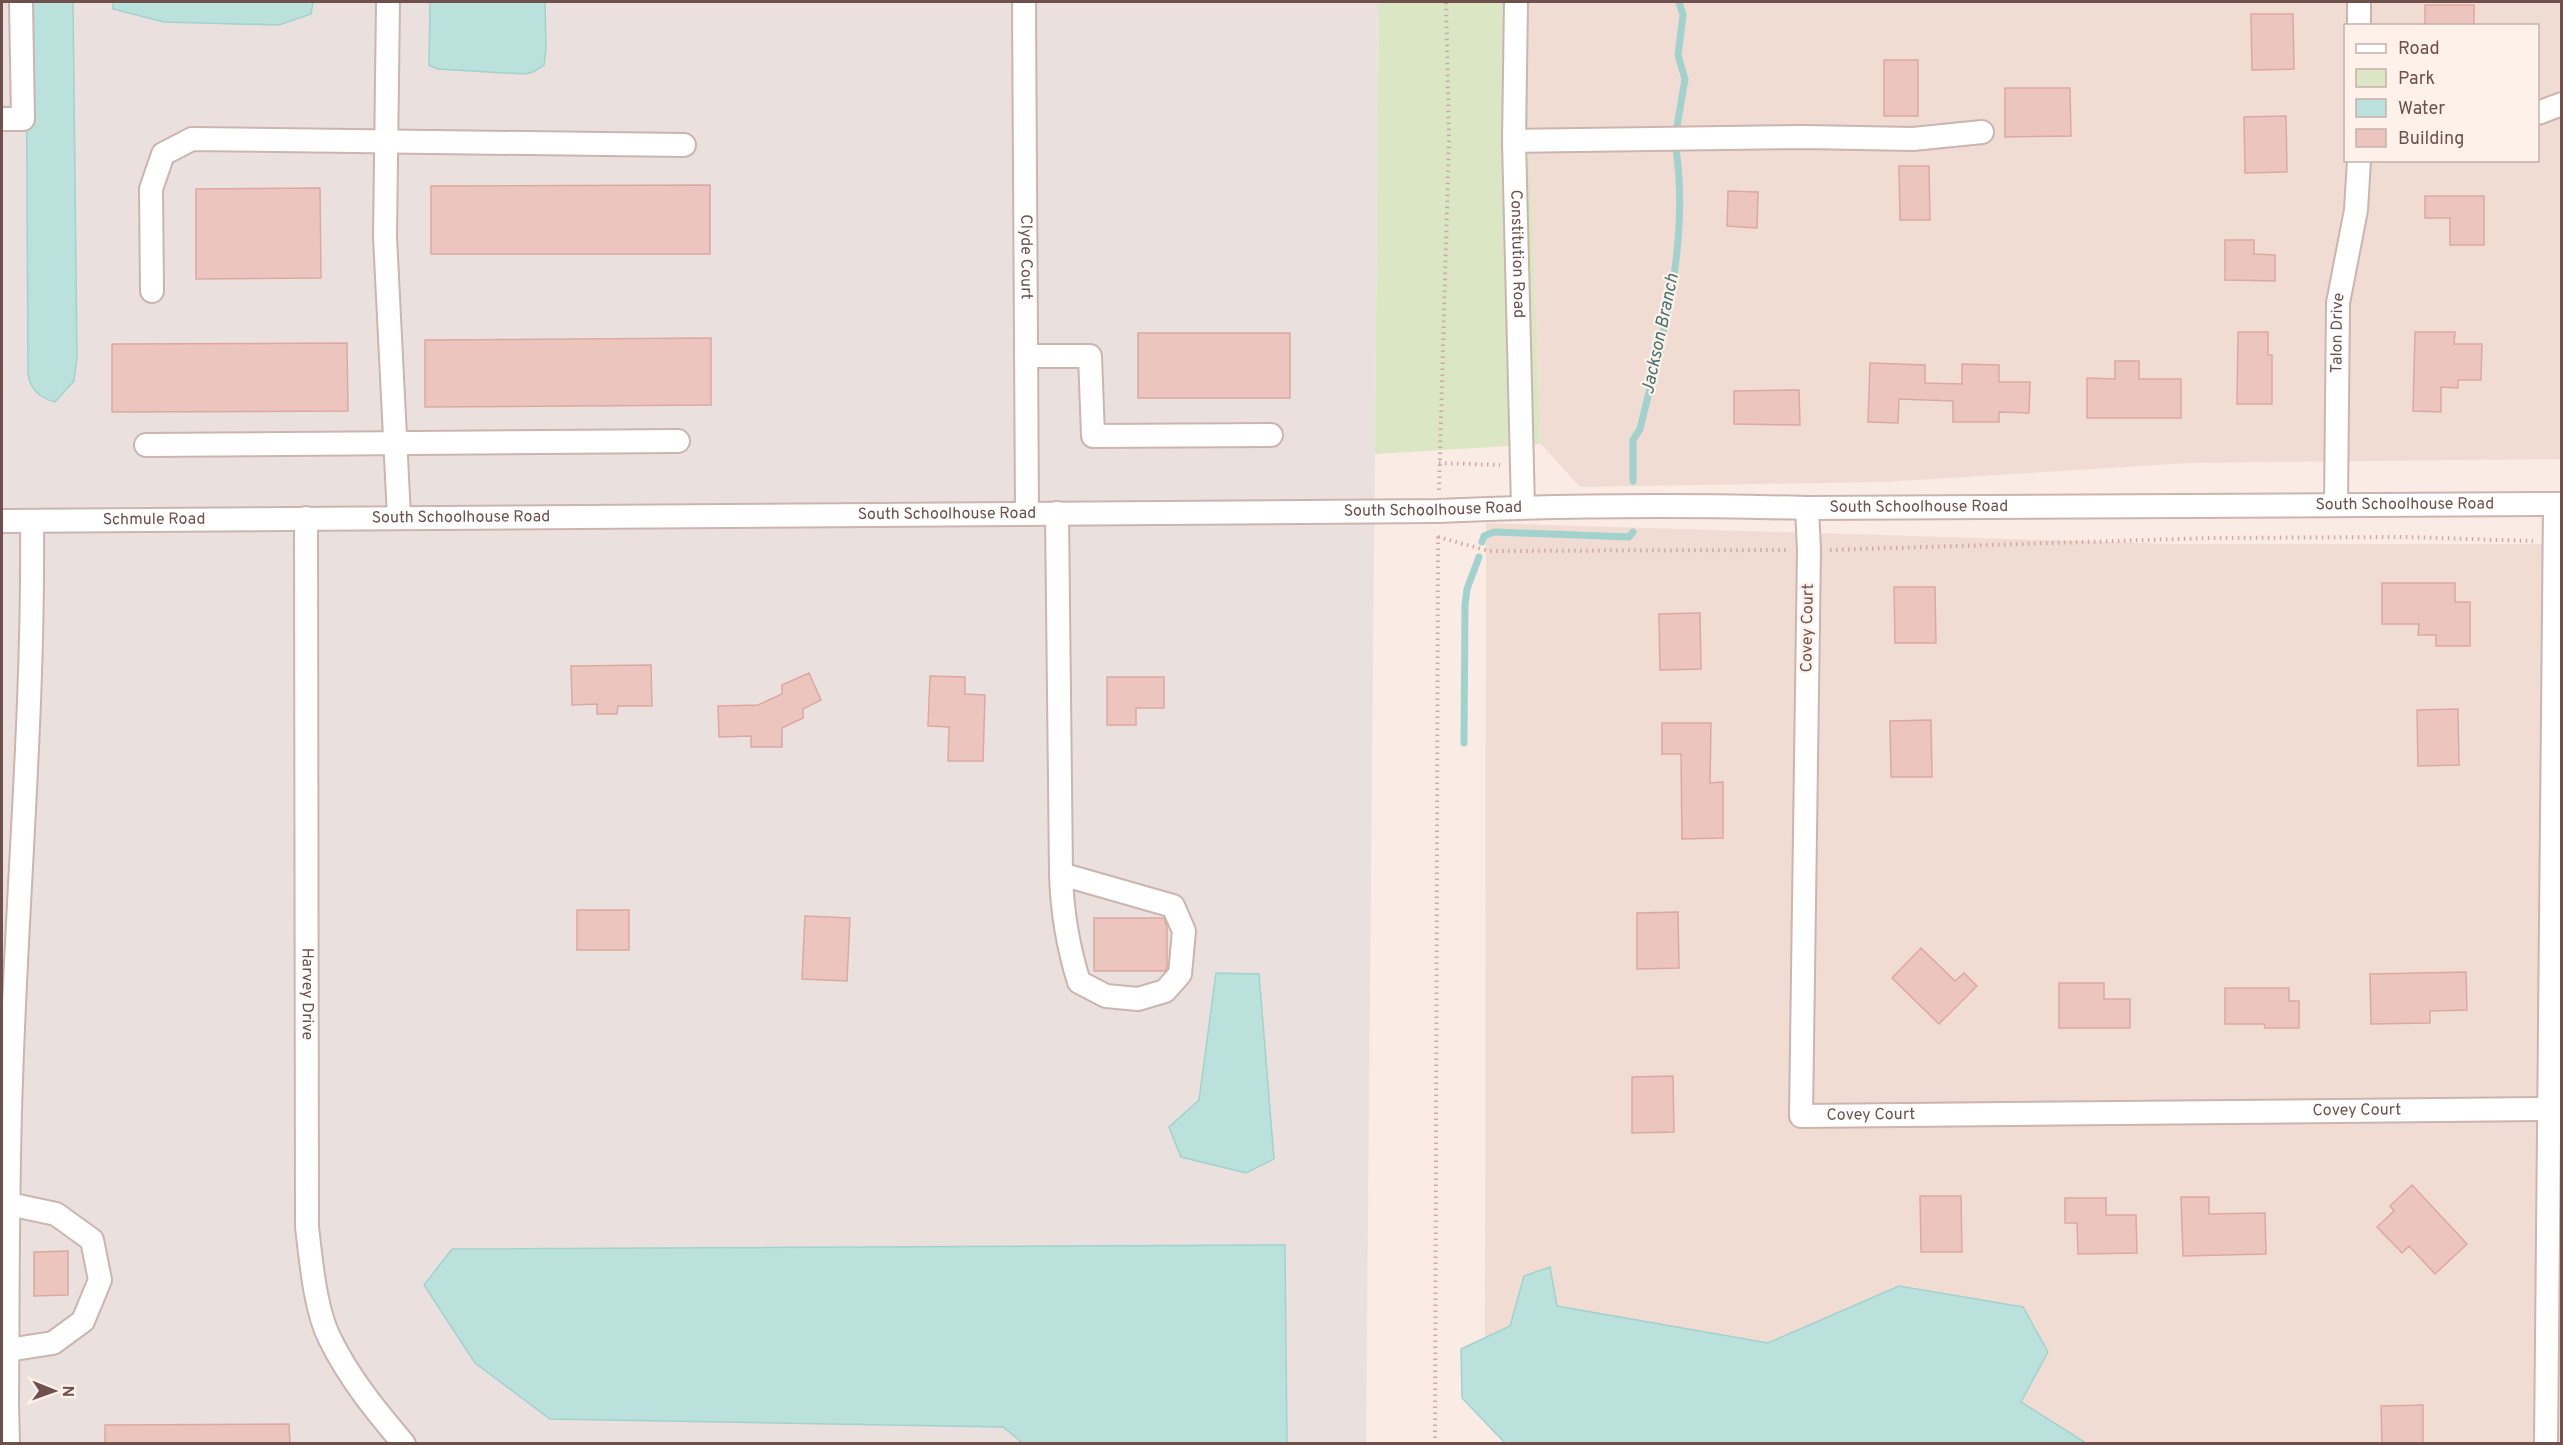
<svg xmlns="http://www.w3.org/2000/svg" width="2563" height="1445" viewBox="0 0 2563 1445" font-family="Overpass,sans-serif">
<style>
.residential{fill:#f1dcd3;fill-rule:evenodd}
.industrial{fill:#eae1de}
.green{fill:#dae6c4}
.water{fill:#bbe1dd;stroke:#a2d2cd;stroke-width:1.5}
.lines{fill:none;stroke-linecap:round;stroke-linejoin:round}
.stream{stroke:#a2d2cd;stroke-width:7}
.building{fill:#ecc5bf;stroke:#dda8a1;stroke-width:1.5}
.minor-casing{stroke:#ccb4af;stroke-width:26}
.path{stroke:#d1a8a2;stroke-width:4;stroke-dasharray:1.5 4.5;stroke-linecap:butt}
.minor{stroke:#fff;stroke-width:22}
.labels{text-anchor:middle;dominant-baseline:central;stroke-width:4.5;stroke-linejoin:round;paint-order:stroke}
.street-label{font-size:16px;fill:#70504c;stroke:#fdf1ea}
.water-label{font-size:18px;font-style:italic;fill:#427470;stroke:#fdf1ea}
</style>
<rect width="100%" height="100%" fill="#faece4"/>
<path class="residential" d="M 1524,2 L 2561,2 L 2561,459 L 2190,463 L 1884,482 L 1580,487 L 1541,444 ZM 2346,26 L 2538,26 L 2538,160 L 2346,160 Z
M 1486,523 L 2177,544 L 2561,544 L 2561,1443 L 1746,1443 L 1485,1375 Z"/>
<path class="industrial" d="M 2,2 L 1379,2 L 1366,1443 L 2,1444 Z"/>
<path class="green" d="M 1379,2 L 1524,2 L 1541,444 L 1375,454 Z"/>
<path class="water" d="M 26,2 L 73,2 L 77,358 L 74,381 L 55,402 C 40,398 30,389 28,374 Z
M 113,2 L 313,2 L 311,14 L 279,25 L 164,22 L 113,9 Z
M 430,2 L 545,2 L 546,49 L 544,65 L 533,72 L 525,74 L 437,69 L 429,65 Z
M 1216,973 L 1259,974 L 1274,1159 L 1246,1173 L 1181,1157 L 1169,1127 L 1199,1100 Z
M 1285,1245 L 1287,1444 L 1024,1444 L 1003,1427 L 550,1419 L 475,1363 L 424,1285 L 452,1249 Z
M 1550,1267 L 1557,1306 L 1768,1343 L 1899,1286 L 2023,1307 L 2048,1352 L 2021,1402 L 2086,1443 L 1505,1443 L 1462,1398 L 1461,1349 L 1510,1326 L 1524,1276 Z"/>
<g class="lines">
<path class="stream" d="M 1676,132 L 1685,79 L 1678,55 L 1683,15 L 1679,2
M 1633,481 L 1633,440 L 1640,429 C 1662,337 1690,245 1676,149
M 1482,542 L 1484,536 L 1494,532 L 1629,537 L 1633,532
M 1464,743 L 1465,605 L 1467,589 L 1479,557"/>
</g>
<path class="building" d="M 2425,5 L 2474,5 L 2474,26 L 2425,26 Z
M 2251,14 L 2293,14 L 2294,69 L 2252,70 Z
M 1884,60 L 1918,60 L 1918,116 L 1884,116 Z
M 2005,88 L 2070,88 L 2071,136 L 2005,137 Z
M 2286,116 L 2287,172 L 2245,173 L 2244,117 Z
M 1899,166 L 1929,166 L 1930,220 L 1900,220 Z
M 710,185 L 710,254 L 431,254 L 431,186 Z
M 320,188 L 321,278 L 196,279 L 196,189 Z
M 1728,191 L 1758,192 L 1757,228 L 1727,226 Z
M 2425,196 L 2484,196 L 2484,245 L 2450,245 L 2450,218 L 2425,218 Z
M 2225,240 L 2254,240 L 2254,254 L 2275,255 L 2275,281 L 2225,280 Z
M 2238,332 L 2268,332 L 2268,355 L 2272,355 L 2272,404 L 2237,404 Z
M 2415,332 L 2455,332 L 2454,344 L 2482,344 L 2481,380 L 2458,380 L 2458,388 L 2441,387 L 2441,412 L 2413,411 Z
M 1138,333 L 1290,333 L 1290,398 L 1138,398 Z
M 711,338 L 711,405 L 425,407 L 425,340 Z
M 347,343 L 348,411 L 112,412 L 112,344 Z
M 2115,361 L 2139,361 L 2139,379 L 2181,379 L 2181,418 L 2087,418 L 2087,378 L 2115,379 Z
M 1870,363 L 1925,365 L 1925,383 L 1962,384 L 1962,364 L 1999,365 L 1999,382 L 2030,382 L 2029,413 L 1999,412 L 1999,422 L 1953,422 L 1953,401 L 1899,399 L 1898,423 L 1868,422 Z
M 1799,390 L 1800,425 L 1734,424 L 1734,391 Z
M 2382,583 L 2455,583 L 2455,602 L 2470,602 L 2470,646 L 2436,646 L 2436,635 L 2418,635 L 2419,624 L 2382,624 Z
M 1894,587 L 1935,587 L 1936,643 L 1895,643 Z
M 1700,613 L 1701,669 L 1660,670 L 1659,614 Z
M 651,665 L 652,706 L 618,706 L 617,714 L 597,714 L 597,704 L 572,705 L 571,666 Z
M 809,673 L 821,700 L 803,709 L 803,718 L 782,728 L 782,747 L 751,747 L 751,736 L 719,737 L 718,706 L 758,705 L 782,694 L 782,685 Z
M 930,676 L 965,677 L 965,694 L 985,695 L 983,761 L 948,761 L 949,727 L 928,726 Z
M 1107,677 L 1164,677 L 1164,708 L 1136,708 L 1136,725 L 1107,725 Z
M 2458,709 L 2459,765 L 2418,766 L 2417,710 Z
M 1931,720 L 1932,777 L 1891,777 L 1890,721 Z
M 1662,723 L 1711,723 L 1710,783 L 1723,782 L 1723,838 L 1682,839 L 1681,754 L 1662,754 Z
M 577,910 L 629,910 L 629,950 L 577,950 Z
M 1678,912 L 1679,968 L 1637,969 L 1637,913 Z
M 805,916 L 850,918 L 847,981 L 802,979 Z
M 1094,918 L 1164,918 L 1167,927 L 1167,968 L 1165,971 L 1094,971 Z
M 1921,948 L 1955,981 L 1964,973 L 1977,986 L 1939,1024 L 1892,978 Z
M 2466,972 L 2467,1010 L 2430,1011 L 2430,1023 L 2371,1024 L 2370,974 Z
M 2059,983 L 2104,983 L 2104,999 L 2130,999 L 2130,1028 L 2059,1028 Z
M 2225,988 L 2289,988 L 2289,1001 L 2299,1001 L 2299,1028 L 2265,1028 L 2264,1024 L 2225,1024 Z
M 1673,1076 L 1674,1132 L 1632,1133 L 1632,1077 Z
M 2412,1185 L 2467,1244 L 2435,1274 L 2409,1246 L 2402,1253 L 2377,1227 L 2394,1211 L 2390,1206 Z
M 1920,1196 L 1961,1196 L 1962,1252 L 1921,1252 Z
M 2181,1197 L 2209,1197 L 2209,1214 L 2265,1213 L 2266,1254 L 2183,1256 Z
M 2065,1198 L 2106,1198 L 2106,1215 L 2136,1215 L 2137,1253 L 2078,1254 L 2077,1223 L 2065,1223 Z
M 68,1251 L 68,1295 L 34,1296 L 34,1252 Z
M 2423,1405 L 2423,1443 L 2382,1443 L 2381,1406 Z
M 289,1424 L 290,1443 L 105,1443 L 105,1425 Z"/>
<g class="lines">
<defs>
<g id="minor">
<path d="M 388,2 L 385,237 L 399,517"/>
<path id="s1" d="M 1024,2 L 1027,513"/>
<path id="s2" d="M 1516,2 L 1514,141 L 1523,507"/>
<path d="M 2359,26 L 2359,2"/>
<path d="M 2538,113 L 2562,104"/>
<path d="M 2,119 L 23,119 L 21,2"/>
<path d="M 1514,141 L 1805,137 L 1913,139 L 1982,132"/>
<path d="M 152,291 L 151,189 L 163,154 L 192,139 L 684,145"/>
<path d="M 1026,356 L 1090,356 L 1093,436 L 1271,435"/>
<path d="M 146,445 L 678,441"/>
<path id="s3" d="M 2336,505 L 2338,303 L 2356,210 L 2359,160"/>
<path id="s4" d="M 1807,508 L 1809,550 L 1801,1116 L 2549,1109"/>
<path d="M 1057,513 L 1061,874 C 1062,911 1068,947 1079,982 L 1106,996 L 1138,999 L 1165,991 L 1180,974 L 1184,931 L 1173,906 L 1061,874"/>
<path id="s5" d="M 306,518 L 307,1227 C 311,1260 315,1310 330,1339 C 349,1378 376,1411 404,1444"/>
<path id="s6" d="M 2,521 L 1438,511 C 1561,505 1684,505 1807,508 L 2562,504"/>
<path d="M 8,1350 L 53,1343 L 83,1321 L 100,1280 L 92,1240 L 56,1214 L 9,1204"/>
<path d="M 8,1444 L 7,1402 C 8,1295 7,1187 11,1080 C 17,893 34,708 32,521"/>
<path d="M 2546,1444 L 2555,504"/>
</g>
</defs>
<use href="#minor" class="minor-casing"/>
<path class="path" d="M 1439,463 L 1500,465
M 1439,490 L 1449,139 L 1446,2
M 1438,537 L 1489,551 L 1787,550
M 1830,550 L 2210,538 L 2406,537 L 2533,541
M 1435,1444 L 1438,533"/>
<use href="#minor" class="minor"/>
</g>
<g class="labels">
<g class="street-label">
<text stroke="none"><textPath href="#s2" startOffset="252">Constitution Road</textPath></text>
<text stroke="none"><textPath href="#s1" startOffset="255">Clyde Court</textPath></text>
<text stroke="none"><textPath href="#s3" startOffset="172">Talon Drive</textPath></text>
<text stroke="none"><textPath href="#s6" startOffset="2403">South Schoolhouse Road</textPath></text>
<text stroke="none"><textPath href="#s6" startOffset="1917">South Schoolhouse Road</textPath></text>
<text stroke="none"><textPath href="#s6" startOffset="1431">South Schoolhouse Road</textPath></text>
<text stroke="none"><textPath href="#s6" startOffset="945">South Schoolhouse Road</textPath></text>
<text stroke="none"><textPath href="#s6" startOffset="459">South Schoolhouse Road</textPath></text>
<text stroke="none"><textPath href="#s6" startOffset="152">Schmule Road</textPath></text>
<text transform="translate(1808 628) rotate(-89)">Covey Court</text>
<text stroke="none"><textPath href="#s5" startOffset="476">Harvey Drive</textPath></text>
<text stroke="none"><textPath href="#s4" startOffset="1164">Covey Court</textPath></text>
<text stroke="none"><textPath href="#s4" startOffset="678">Covey Court</textPath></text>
</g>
<g class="water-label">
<text transform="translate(1661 334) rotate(-78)">Jackson Branch</text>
</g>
</g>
<rect width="2563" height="1445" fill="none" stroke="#70504c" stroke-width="6"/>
<rect x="2344" y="24" width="195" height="138" fill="#fdf1ea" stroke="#c5b1ab" stroke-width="1.5"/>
<rect x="2356" y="44" width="30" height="9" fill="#ffffff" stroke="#c5b1ab" stroke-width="1.5"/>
<text x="2398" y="54" font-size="18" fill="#70504c">Road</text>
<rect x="2356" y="69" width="30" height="18" fill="#dae6c4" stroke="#c5b1ab" stroke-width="1.5"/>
<text x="2398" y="84" font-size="18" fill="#70504c">Park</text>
<rect x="2356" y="99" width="30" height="18" fill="#bbe1dd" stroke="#c5b1ab" stroke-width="1.5"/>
<text x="2398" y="114" font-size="18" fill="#70504c">Water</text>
<rect x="2356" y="129" width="30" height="18" fill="#ecc5bf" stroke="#c5b1ab" stroke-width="1.5"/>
<text x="2398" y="144" font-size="18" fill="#70504c">Building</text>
<g transform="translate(54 1391) rotate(91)" stroke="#fdf1ea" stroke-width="4.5" paint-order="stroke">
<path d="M0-4.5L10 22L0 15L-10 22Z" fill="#70504c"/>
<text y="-9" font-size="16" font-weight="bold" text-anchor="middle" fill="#70504c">N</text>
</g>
</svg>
